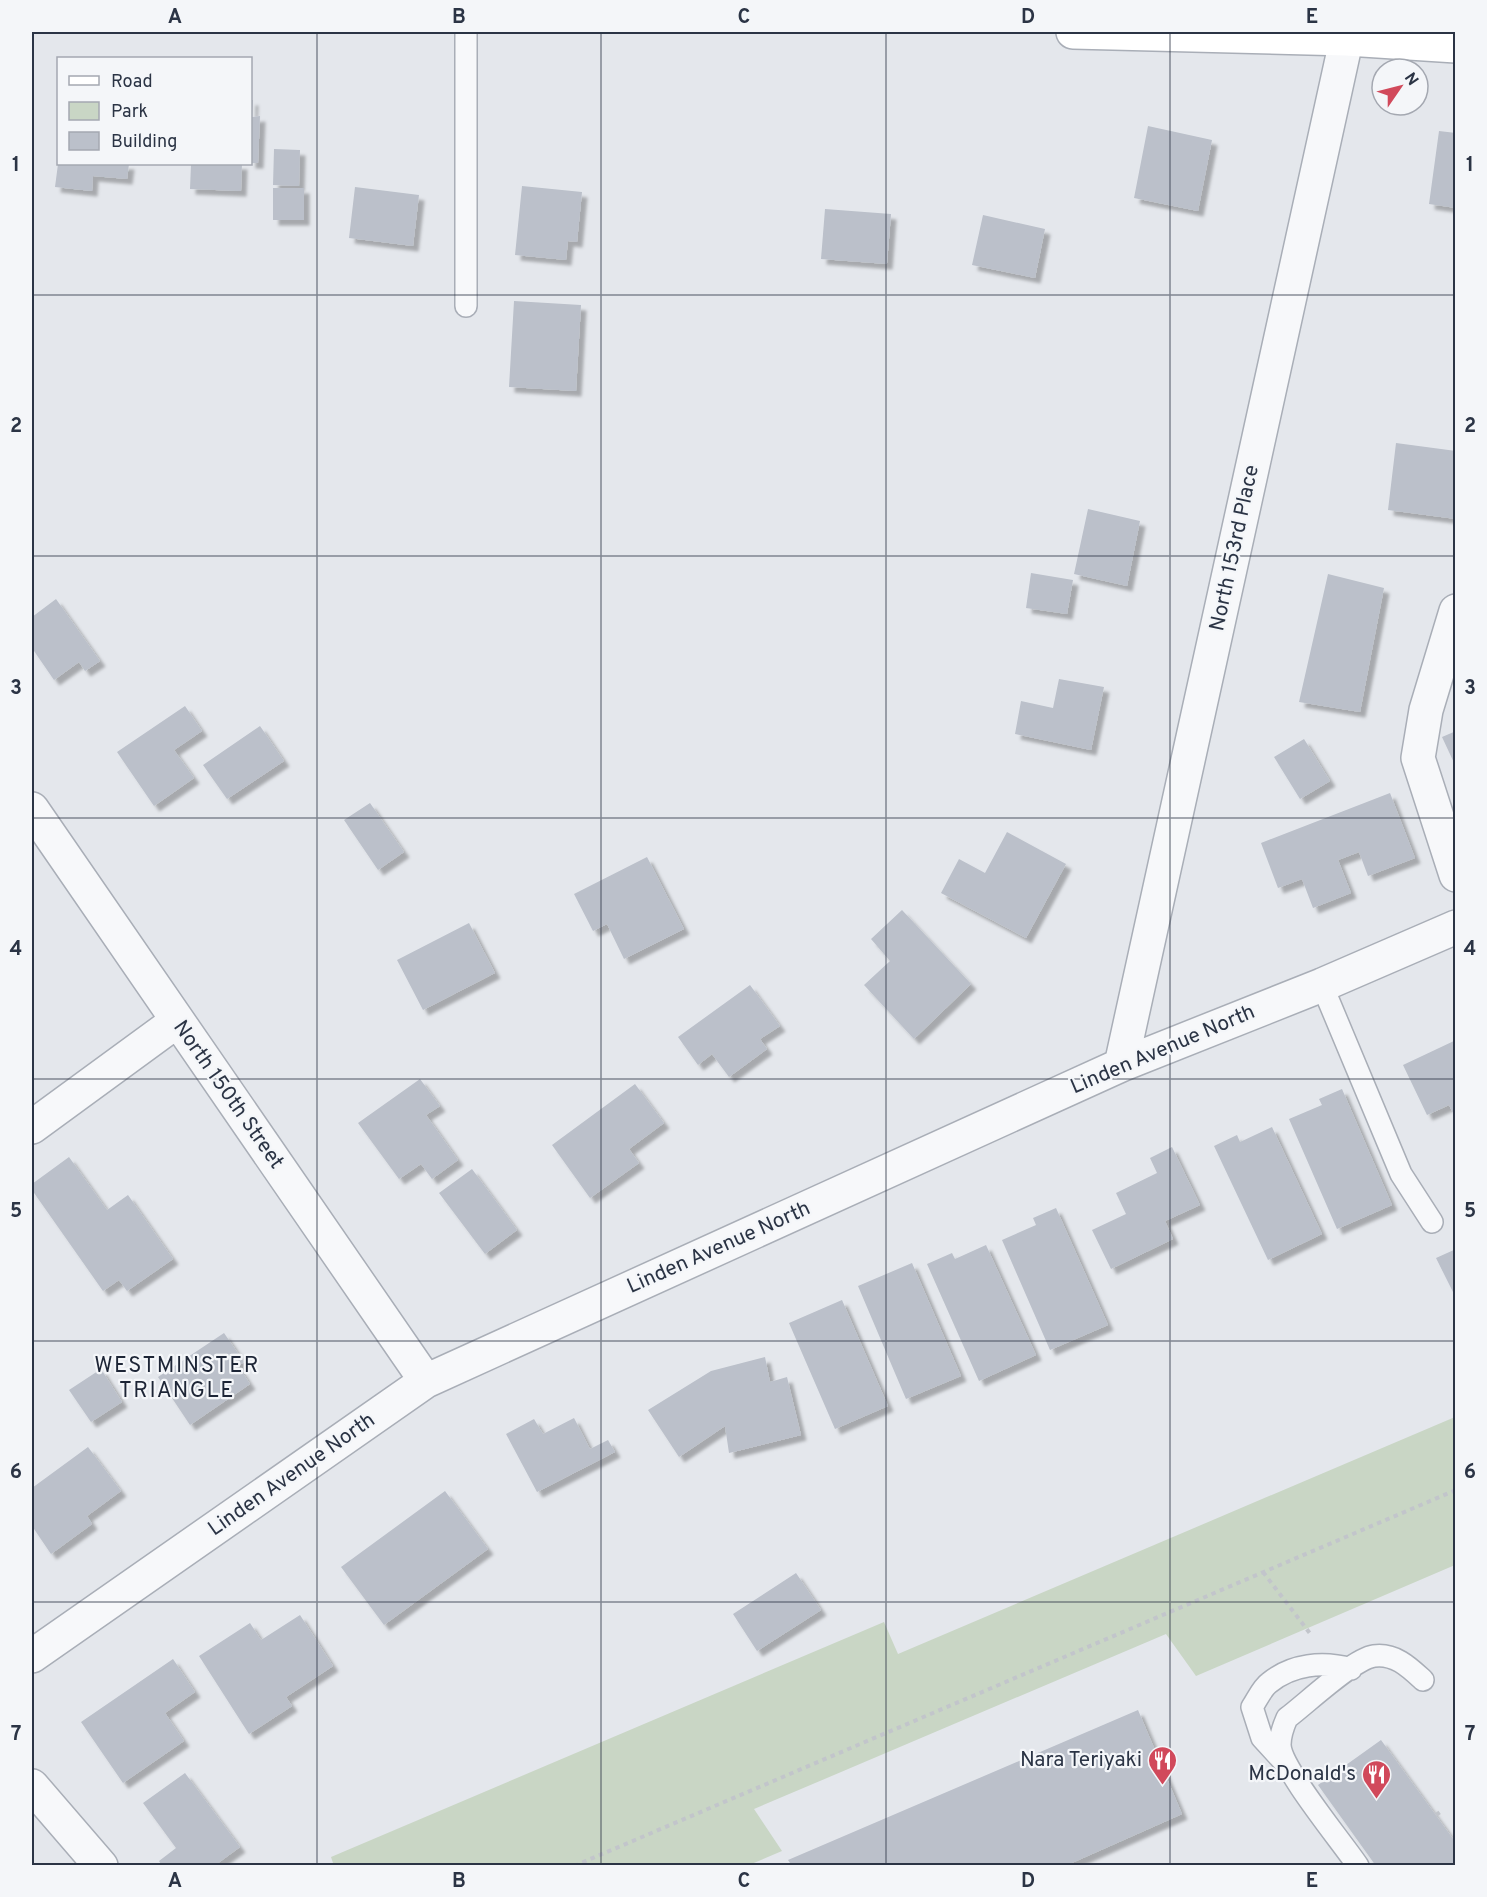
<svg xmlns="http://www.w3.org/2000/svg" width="1487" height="1897" viewBox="0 0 1487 1897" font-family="Overpass,sans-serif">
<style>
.green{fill:#c9d6c5}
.building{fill:#bbc0ca;filter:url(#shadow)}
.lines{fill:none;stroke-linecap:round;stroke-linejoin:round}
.service-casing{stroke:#a9aeb7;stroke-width:24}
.minor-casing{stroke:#a9aeb7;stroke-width:36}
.secondary-casing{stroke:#a9aeb7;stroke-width:36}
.path{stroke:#c2c5cb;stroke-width:4;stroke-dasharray:4.5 4.5;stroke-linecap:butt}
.service{stroke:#f7f8fa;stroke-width:21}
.minor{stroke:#f7f8fa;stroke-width:33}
.secondary{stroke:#fff;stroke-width:33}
.grid{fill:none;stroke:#2b3445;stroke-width:1.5;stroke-opacity:0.55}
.labels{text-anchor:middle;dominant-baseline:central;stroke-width:4.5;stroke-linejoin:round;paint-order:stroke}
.street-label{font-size:21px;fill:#2b3445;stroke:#f4f6f9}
.poi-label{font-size:21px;fill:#2b3445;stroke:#f4f6f9;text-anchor:end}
.neighbourhood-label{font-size:22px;letter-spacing:1.5px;fill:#1d2536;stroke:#f4f6f9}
.neatline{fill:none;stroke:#2b3445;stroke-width:2}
.grid-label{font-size:20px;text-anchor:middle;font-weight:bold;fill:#2b3445}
</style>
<defs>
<filter id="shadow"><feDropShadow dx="5.5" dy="5.5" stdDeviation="1.5" flood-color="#0004"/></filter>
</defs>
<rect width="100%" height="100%" fill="#e4e7ec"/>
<path class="green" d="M 1455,1417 L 1455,1565 L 1196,1676 L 1166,1634 L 754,1809 L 782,1851 L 749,1865 L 334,1866 L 331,1857 L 884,1622 L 898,1654 Z"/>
<path class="building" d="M 250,100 L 253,100 L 252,117 L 260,116 L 258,163 L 250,163 Z
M 1148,126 L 1212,140 L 1198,211 L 1134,198 Z
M 1439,131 L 1456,133 L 1456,208 L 1429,204 Z
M 274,149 L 300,150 L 299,186 L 273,185 Z
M 58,164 L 129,164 L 127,179 L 93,176 L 92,191 L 55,187 Z
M 191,164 L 242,164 L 241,191 L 190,189 Z
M 522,186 L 582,192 L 577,242 L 568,241 L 566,260 L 515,255 Z
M 355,187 L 419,195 L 413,246 L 349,238 Z
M 273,188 L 304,188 L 304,220 L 273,220 Z
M 825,209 L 891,214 L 887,264 L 821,259 Z
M 983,215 L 1045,229 L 1035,278 L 972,265 Z
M 514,301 L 581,305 L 576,391 L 509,387 Z
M 1396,443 L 1456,451 L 1456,519 L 1388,510 Z
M 1088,509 L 1140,521 L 1127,586 L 1074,574 Z
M 1031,573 L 1073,580 L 1067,614 L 1026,608 Z
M 1328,574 L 1384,588 L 1360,712 L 1299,702 Z
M 56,599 L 100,661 L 85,671 L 79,662 L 54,680 L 32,648 L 32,617 Z
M 1059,679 L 1104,687 L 1091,750 L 1015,734 L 1021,701 L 1053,708 Z
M 185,706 L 202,731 L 174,750 L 194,778 L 154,806 L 117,752 Z
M 260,726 L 284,761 L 227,799 L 203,765 Z
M 1456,731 L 1456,767 L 1442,737 Z
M 1304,739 L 1330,781 L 1300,799 L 1274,757 Z
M 1390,793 L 1415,858 L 1368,876 L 1359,852 L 1338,860 L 1351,893 L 1313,908 L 1302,879 L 1278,888 L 1261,843 Z
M 370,803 L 404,852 L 378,870 L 344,820 Z
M 1007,832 L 1066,864 L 1026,938 L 941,893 L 959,859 L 985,873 Z
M 647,857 L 684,929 L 624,959 L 607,924 L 593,931 L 574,894 Z
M 902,910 L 971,984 L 914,1039 L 864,985 L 890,961 L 871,939 Z
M 469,923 L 495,973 L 423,1010 L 397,960 Z
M 750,985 L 780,1026 L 760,1039 L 767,1049 L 729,1077 L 712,1054 L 698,1065 L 678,1037 Z
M 1456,1040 L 1456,1119 L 1449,1105 L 1427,1115 L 1403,1065 Z
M 420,1079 L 440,1106 L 426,1115 L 458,1160 L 432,1179 L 421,1164 L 399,1179 L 358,1123 Z
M 635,1084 L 664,1123 L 629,1149 L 639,1163 L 590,1198 L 552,1145 Z
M 1342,1089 L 1392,1205 L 1337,1229 L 1289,1119 L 1322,1105 L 1319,1099 Z
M 1272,1127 L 1322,1234 L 1268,1260 L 1214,1146 L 1237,1135 L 1240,1142 Z
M 1172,1147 L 1200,1205 L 1165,1221 L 1173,1239 L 1111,1269 L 1092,1230 L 1126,1214 L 1116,1193 L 1157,1173 L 1150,1158 Z
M 69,1157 L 107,1210 L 128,1195 L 173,1259 L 127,1291 L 119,1280 L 103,1291 L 32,1190 L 32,1184 Z
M 472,1169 L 517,1230 L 485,1254 L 439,1193 Z
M 1056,1208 L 1108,1325 L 1050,1350 L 1002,1240 L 1036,1225 L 1033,1218 Z
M 986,1245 L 1036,1355 L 979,1381 L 927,1264 L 952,1253 L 955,1259 Z
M 1456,1249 L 1456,1298 L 1436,1258 Z
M 912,1263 L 961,1376 L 906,1399 L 858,1286 Z
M 842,1300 L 888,1406 L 835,1429 L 789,1323 Z
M 224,1333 L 244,1362 L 238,1366 L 250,1384 L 190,1425 L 158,1377 Z
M 765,1357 L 770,1382 L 787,1377 L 801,1435 L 729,1453 L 725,1426 L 679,1457 L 648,1410 L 711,1371 Z
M 101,1369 L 122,1402 L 91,1422 L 69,1390 Z
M 574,1418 L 590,1449 L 608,1440 L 615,1452 L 537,1492 L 506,1434 L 534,1419 L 543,1434 Z
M 88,1447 L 121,1491 L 87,1516 L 92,1524 L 51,1554 L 32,1526 L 32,1488 Z
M 445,1491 L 488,1549 L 384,1625 L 341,1567 Z
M 796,1573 L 821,1610 L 757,1651 L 733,1614 Z
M 300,1615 L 333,1666 L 286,1697 L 292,1706 L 249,1734 L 199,1656 L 250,1623 L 261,1640 Z
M 173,1659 L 195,1692 L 165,1713 L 184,1741 L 123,1783 L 81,1722 Z
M 1138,1710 L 1182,1814 L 1065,1866 L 792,1866 L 788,1860 Z
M 1381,1740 L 1456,1843 L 1456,1866 L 1376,1866 L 1318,1785 Z
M 185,1773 L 240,1847 L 214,1866 L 162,1866 L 159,1861 L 176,1848 L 143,1803 Z"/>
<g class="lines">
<defs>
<path id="service" d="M 466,32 L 466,306
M 1322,985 L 1401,1174 L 1432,1222
M 1285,1763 L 1262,1738 L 1252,1707 C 1257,1700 1262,1688 1269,1683 C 1292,1664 1323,1661 1351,1669
M 1358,1866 C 1342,1842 1281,1769 1280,1745 C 1280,1735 1283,1727 1287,1718 C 1306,1704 1353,1659 1374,1656 C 1395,1653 1410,1668 1423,1680"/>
<path id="minor" d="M 1456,611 L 1426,710 L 1418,758 L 1456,875
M 32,809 L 426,1381
M 1121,1065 L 1348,32
M 32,1127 L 177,1021
M 32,1656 L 426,1381 L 1121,1065 L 1322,985 L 1456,927
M 32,1786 L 101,1866"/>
<path id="secondary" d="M 1073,32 L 1347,39 L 1456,46"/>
</defs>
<use href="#service" class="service-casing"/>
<use href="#minor" class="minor-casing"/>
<use href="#secondary" class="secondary-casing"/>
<path class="path" d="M 1263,1572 L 1312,1636
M 1436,1815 L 1440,1812
M 574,1866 L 1456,1490"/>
<use href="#service" class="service"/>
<use href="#minor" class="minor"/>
<use href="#secondary" class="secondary"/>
</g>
<path class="grid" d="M 317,32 L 317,1866M 601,32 L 601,1866M 886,32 L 886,1866M 1170,32 L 1170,1866M 32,295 L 1456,295M 32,556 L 1456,556M 32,818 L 1456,818M 32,1079 L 1456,1079M 32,1341 L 1456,1341M 32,1602 L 1456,1602"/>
<defs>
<symbol id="restaurant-pin" viewBox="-11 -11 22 30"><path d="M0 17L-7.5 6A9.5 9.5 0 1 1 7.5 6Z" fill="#d1495b" stroke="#f4f6f9"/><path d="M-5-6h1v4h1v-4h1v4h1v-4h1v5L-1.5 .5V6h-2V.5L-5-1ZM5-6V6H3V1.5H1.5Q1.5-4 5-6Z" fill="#fff"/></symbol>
</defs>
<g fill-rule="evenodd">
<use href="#restaurant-pin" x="1146" y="1744" width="33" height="45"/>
<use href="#restaurant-pin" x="1360" y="1758" width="33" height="45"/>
</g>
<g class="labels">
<g class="street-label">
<text transform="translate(1235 548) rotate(-78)">North 153rd Place</text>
<text transform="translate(1163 1050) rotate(-23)">Linden Avenue North</text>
<text transform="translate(228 1095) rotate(55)">North 150th Street</text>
<text transform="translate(719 1248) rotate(-24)">Linden Avenue North</text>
<text transform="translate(292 1475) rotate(-35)">Linden Avenue North</text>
</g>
<g class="poi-label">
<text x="1142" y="1760">Nara Teriyaki</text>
<text x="1356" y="1774">McDonald's</text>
</g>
<g class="neighbourhood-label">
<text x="177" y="1366">WESTMINSTER<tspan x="177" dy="25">TRIANGLE</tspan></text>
</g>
</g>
<rect width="1487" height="1897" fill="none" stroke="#f4f6f9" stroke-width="66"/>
<rect x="57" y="57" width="195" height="108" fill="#f4f6f9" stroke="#a4a8b1" stroke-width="1.5"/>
<rect x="69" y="76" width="30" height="9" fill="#ffffff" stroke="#a4a8b1" stroke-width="1.5"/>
<text x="111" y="87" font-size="18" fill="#2b3445">Road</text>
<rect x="69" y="102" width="30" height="18" fill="#c9d6c5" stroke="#a4a8b1" stroke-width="1.5"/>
<text x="111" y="117" font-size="18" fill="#2b3445">Park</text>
<rect x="69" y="132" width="30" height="18" fill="#bbc0ca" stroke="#a4a8b1" stroke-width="1.5"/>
<text x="111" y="147" font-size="18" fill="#2b3445">Building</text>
<g transform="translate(1400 87) rotate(55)"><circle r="28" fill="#f4f6f9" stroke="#a4a8b1" stroke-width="1.5"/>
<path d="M0-4.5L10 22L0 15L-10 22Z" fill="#d1495b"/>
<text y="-9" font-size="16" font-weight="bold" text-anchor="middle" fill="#2b3445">N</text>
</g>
<rect x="33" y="33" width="1421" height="1831" class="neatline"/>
<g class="grid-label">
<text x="175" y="23">A</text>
<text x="459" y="23">B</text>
<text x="744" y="23">C</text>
<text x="1028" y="23">D</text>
<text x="1312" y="23">E</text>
<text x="16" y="171">1</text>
<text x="1470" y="171">1</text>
<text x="16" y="432">2</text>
<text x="1470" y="432">2</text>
<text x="16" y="694">3</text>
<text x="1470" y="694">3</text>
<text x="16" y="955">4</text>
<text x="1470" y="955">4</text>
<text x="16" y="1217">5</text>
<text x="1470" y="1217">5</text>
<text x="16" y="1478">6</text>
<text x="1470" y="1478">6</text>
<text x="16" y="1740">7</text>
<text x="1470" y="1740">7</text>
<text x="175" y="1887">A</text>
<text x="459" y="1887">B</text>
<text x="744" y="1887">C</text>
<text x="1028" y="1887">D</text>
<text x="1312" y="1887">E</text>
</g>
</svg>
